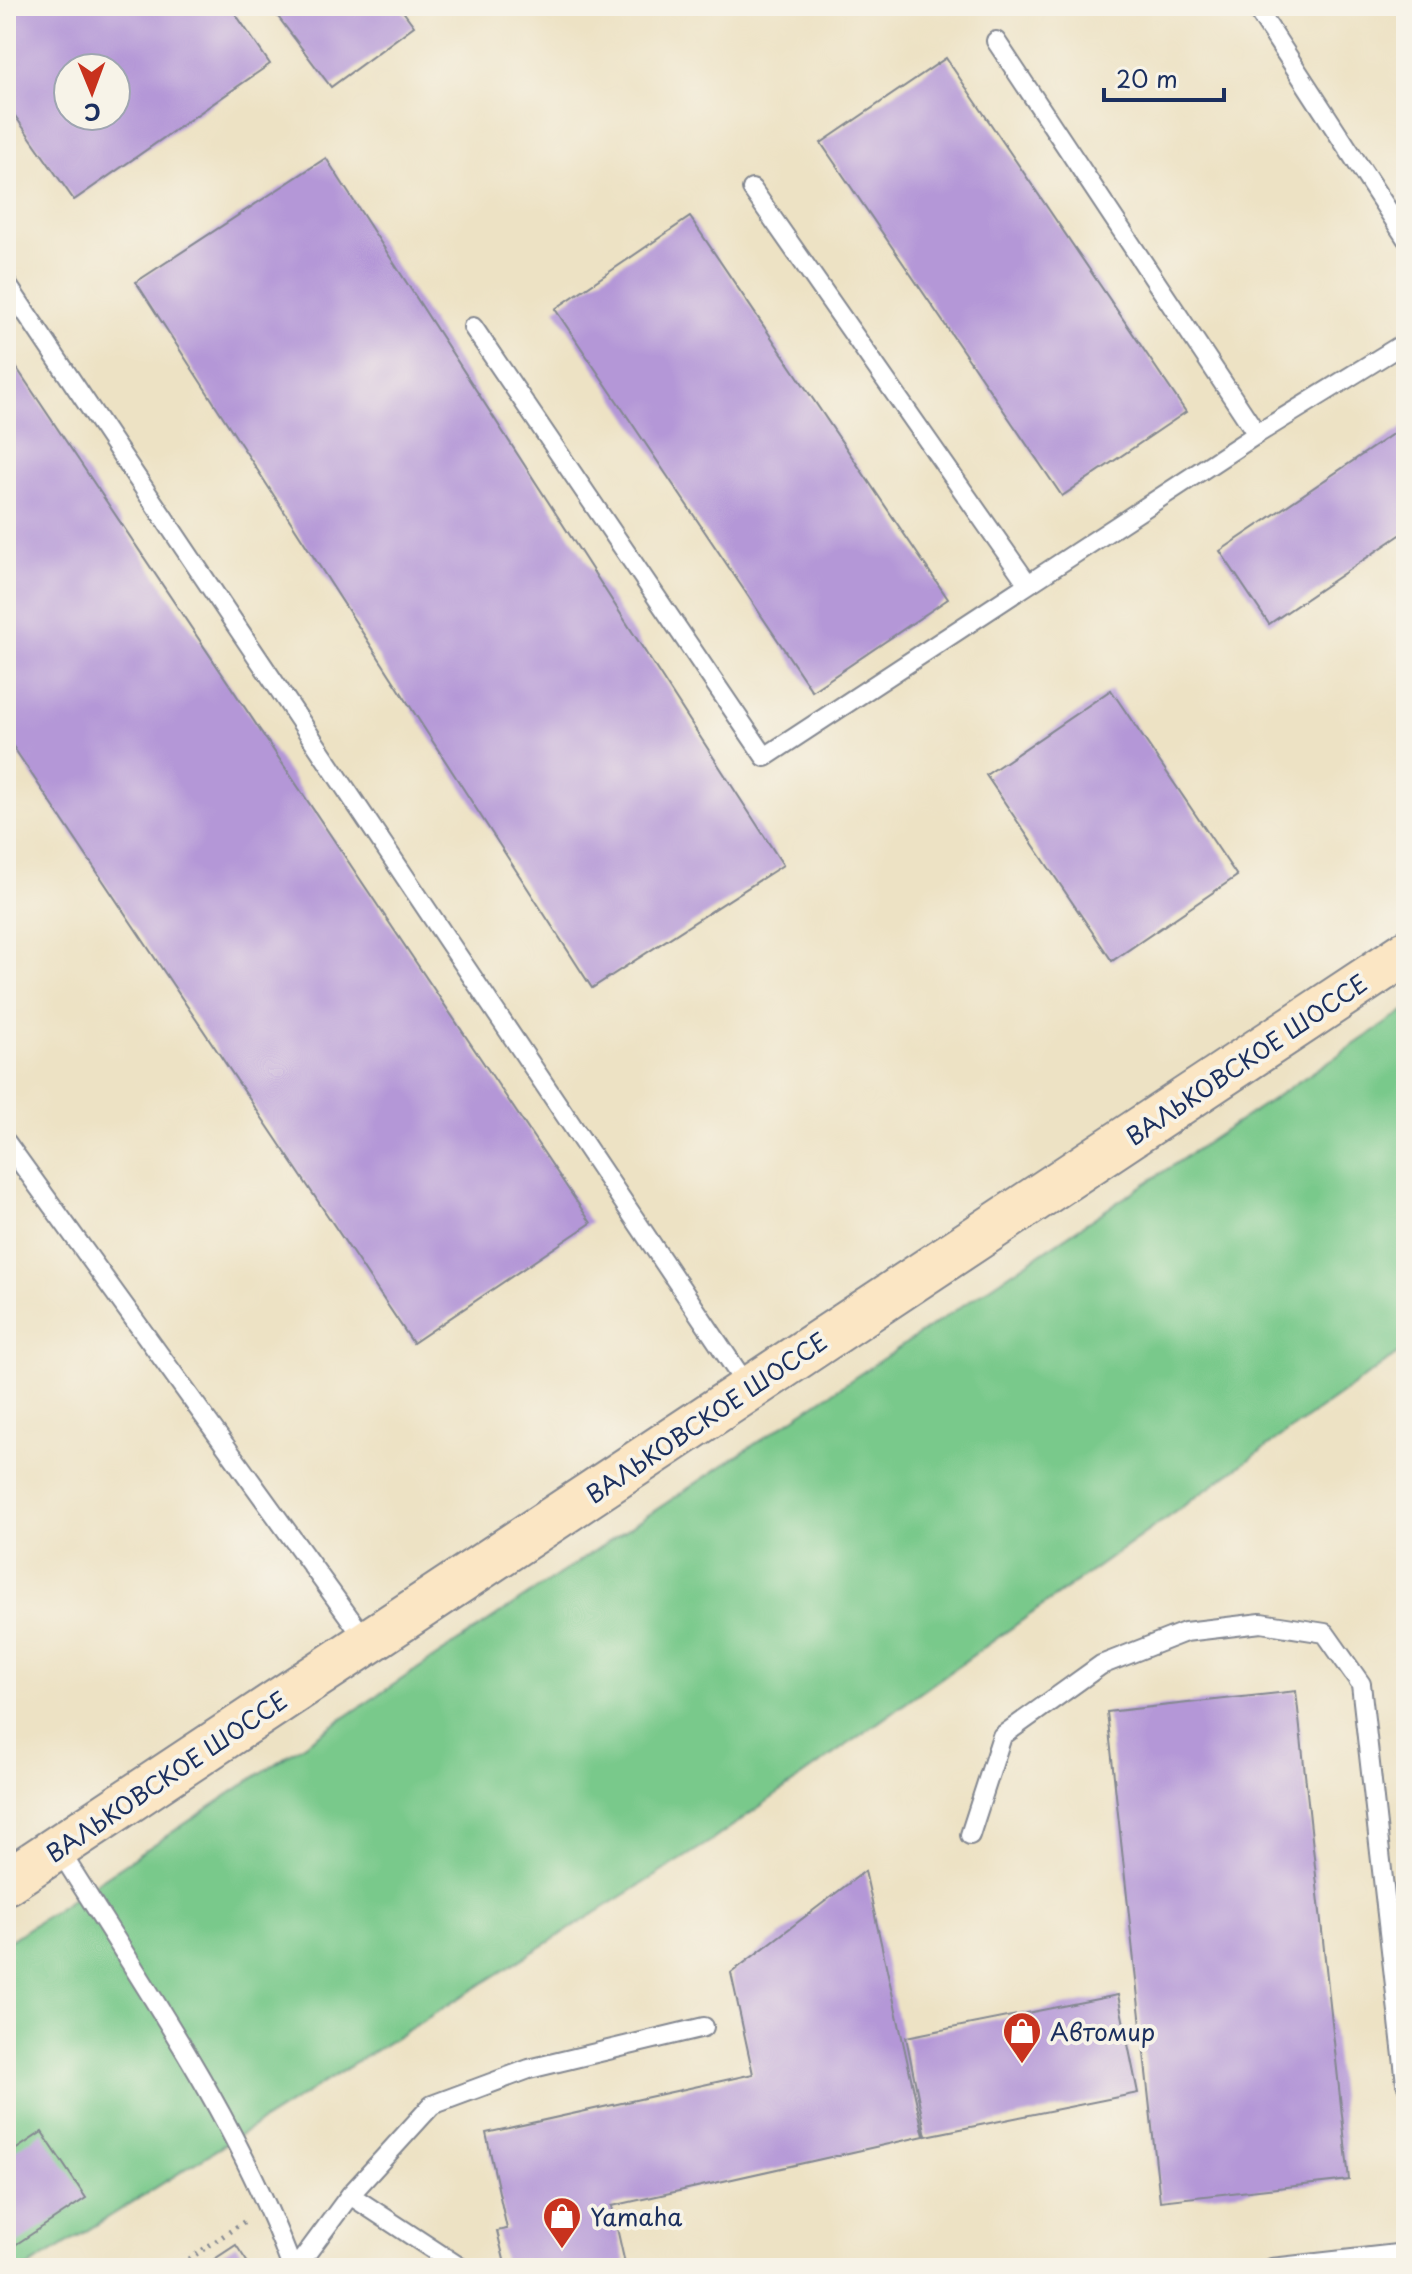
<svg xmlns="http://www.w3.org/2000/svg" width="1412" height="2274" viewBox="0 0 1412 2274" font-family="'Playpen Sans',sans-serif">
<style>
.green{fill:#79c98b;stroke:#4a7c74;stroke-width:2}
.building{fill:#b497d7;fill-rule:evenodd}
.lines{fill:none;stroke-linecap:round;stroke-linejoin:round}
.service-casing{stroke:#848891;stroke-width:22}
.secondary-casing{stroke:#848891;stroke-width:48}
.path{stroke:#848891;stroke-width:5;stroke-dasharray:2 6;stroke-linecap:butt}
.service{stroke:#fff;stroke-width:18}
.secondary{stroke:#fbe6c4;stroke-width:44}
.labels{text-anchor:middle;dominant-baseline:central;stroke-width:8;stroke-linejoin:round;paint-order:stroke}
.street-label{font-size:24px;fill:#1b2f5e;stroke:#f7f3e8}
.poi-label{font-size:24px;fill:#1b2f5e;stroke:#f7f3e8;text-anchor:start}
</style>
<rect width="100%" height="100%" fill="#f7f3e8"/>
<filter id="ink" filterUnits="userSpaceOnUse"><feTurbulence type="fractalNoise" baseFrequency=".0125" numOctaves="2"/><feDisplacementMap in="SourceGraphic" scale="16" xChannelSelector="R" yChannelSelector="G"/><feConvolveMatrix kernelMatrix="1 2 1 2 8 2 1 2 1" color-interpolation-filters="sRGB"/></filter>
<filter id="wash" filterUnits="userSpaceOnUse"><feTurbulence type="fractalNoise" baseFrequency=".006" numOctaves="4" result="noise"/><feDisplacementMap in="SourceGraphic" scale="32" xChannelSelector="R" yChannelSelector="G"/><feGaussianBlur stdDeviation="1.8" result="paint"/><feColorMatrix in="noise" values="0 0 0 0 0 0 0 0 0 0 0 0 0 0 0 0 0 1.4 0 .05"/><feComposite in="paint" operator="in"/></filter>
<g filter="url(#wash)">
<rect width="100%" height="100%" fill="#ede2c4"/>
<path class="green" d="M 1406,1010 L 1406,1348 L 714,1839 L 27,2268 L 6,2268 L 6,1943 Z"/>
<g id="blocks">
<path class="building" d="M 6,6 L 230,6 L 270,64 L 74,200 L 6,103 ZM 68,68 L 116,68 L 116,116 L 68,116 Z
M 270,6 L 399,6 L 414,26 L 331,87 Z
M 946,58 L 1186,412 L 1062,496 L 821,143 Z
M 326,158 L 783,865 L 592,988 L 136,282 Z
M 690,217 L 948,599 L 812,691 L 555,309 Z
M 6,352 L 591,1223 L 413,1343 L 6,736 Z
M 1406,425 L 1406,531 L 1269,624 L 1220,551 Z
M 1111,690 L 1237,876 L 1112,961 L 986,775 Z
M 1296,1691 L 1349,2180 L 1160,2201 L 1107,1712 Z
M 865,1871 L 924,2136 L 612,2206 L 626,2268 L 506,2268 L 497,2231 L 507,2229 L 486,2133 L 753,2074 L 731,1973 Z
M 1118,1995 L 1138,2093 L 926,2136 L 906,2037 Z
M 42,2132 L 86,2198 L 6,2251 L 6,2156 Z
M 236,2245 L 250,2266 L 248,2268 L 201,2268 Z"/>
</g>
</g>
<g filter="url(#ink)">
<use href="#blocks" fill-opacity="0" stroke="#848891" stroke-width="2"/>
<g class="lines">
<defs>
<path id="service" d="M 1255,6 L 1406,238
M 996,41 L 1257,434 L 1406,342
M 752,189 L 1028,584
M 6,283 L 749,1389
M 473,327 L 765,757 L 1257,434
M 6,1142 L 367,1642
M 970,1835 L 1002,1736 L 1101,1665 L 1185,1632 L 1261,1623 L 1325,1633 L 1361,1684 L 1406,2083
M 58,1848 C 142,1983 237,2118 292,2268
M 350,2195 L 461,2268
M 296,2268 L 350,2195 L 432,2105 L 529,2069 L 704,2027
M 1272,2268 L 1406,2253"/>
<path id="secondary" d="M 6,1882 L 1406,953"/>
</defs>
<use href="#service" class="service-casing"/>
<use href="#secondary" class="secondary-casing"/>
<path class="path" d="M 176,2268 L 245,2221"/>
<use href="#service" class="service"/>
<use href="#secondary" class="secondary"/>
</g>
</g>
<defs>
<symbol id="shop-pin" viewBox="-11 -11 22 30"><path d="M0 17L-7.5 6A9.5 9.5 0 1 1 7.5 6Z" fill="#c8321e" stroke="#f7f3e8"/><path d="M-5-2.5h2.3a2.7 3.5 0 0 1 5.4 0H5L5.5 6h-11ZM-1.5-2.5h3a1.5 2.3 0 0 0-3 0Z" fill="#fff"/></symbol>
</defs>
<g fill-rule="evenodd">
<use href="#shop-pin" x="1000" y="2009" width="44" height="60"/>
<use href="#shop-pin" x="540" y="2194" width="44" height="60"/>
</g>
<g class="labels">
<g class="street-label">
<text transform="translate(1246 1059) rotate(-34)">ВАЛЬКОВСКОЕ ШОССЕ</text>
<text transform="translate(706 1417) rotate(-34)">ВАЛЬКОВСКОЕ ШОССЕ</text>
<text transform="translate(166 1776) rotate(-34)">ВАЛЬКОВСКОЕ ШОССЕ</text>
</g>
<g class="poi-label">
<text x="1050" y="2031">Автомир</text>
<text x="590" y="2216">Yamaha</text>
</g>
</g>
<rect width="1412" height="2274" fill="none" stroke="#f7f3e8" stroke-width="32"/>
<g transform="translate(92 92) rotate(179)"><circle r="38" fill="#f7f3e8" stroke="#9fa5b1" stroke-width="2"/>
<path d="M0-6L14 30L0 20L-14 30Z" fill="#c8321e"/>
<text y="-12" font-size="22" font-weight="bold" text-anchor="middle" fill="#1b2f5e">С</text>
</g>
<path d="M1104 88v12h120v-12" fill="none" stroke="#1b2f5e" stroke-width="4"/>
<text x="1116" y="88" font-size="24" fill="#1b2f5e" stroke="#f7f3e8" stroke-width="6" paint-order="stroke">20 m</text>
</svg>
